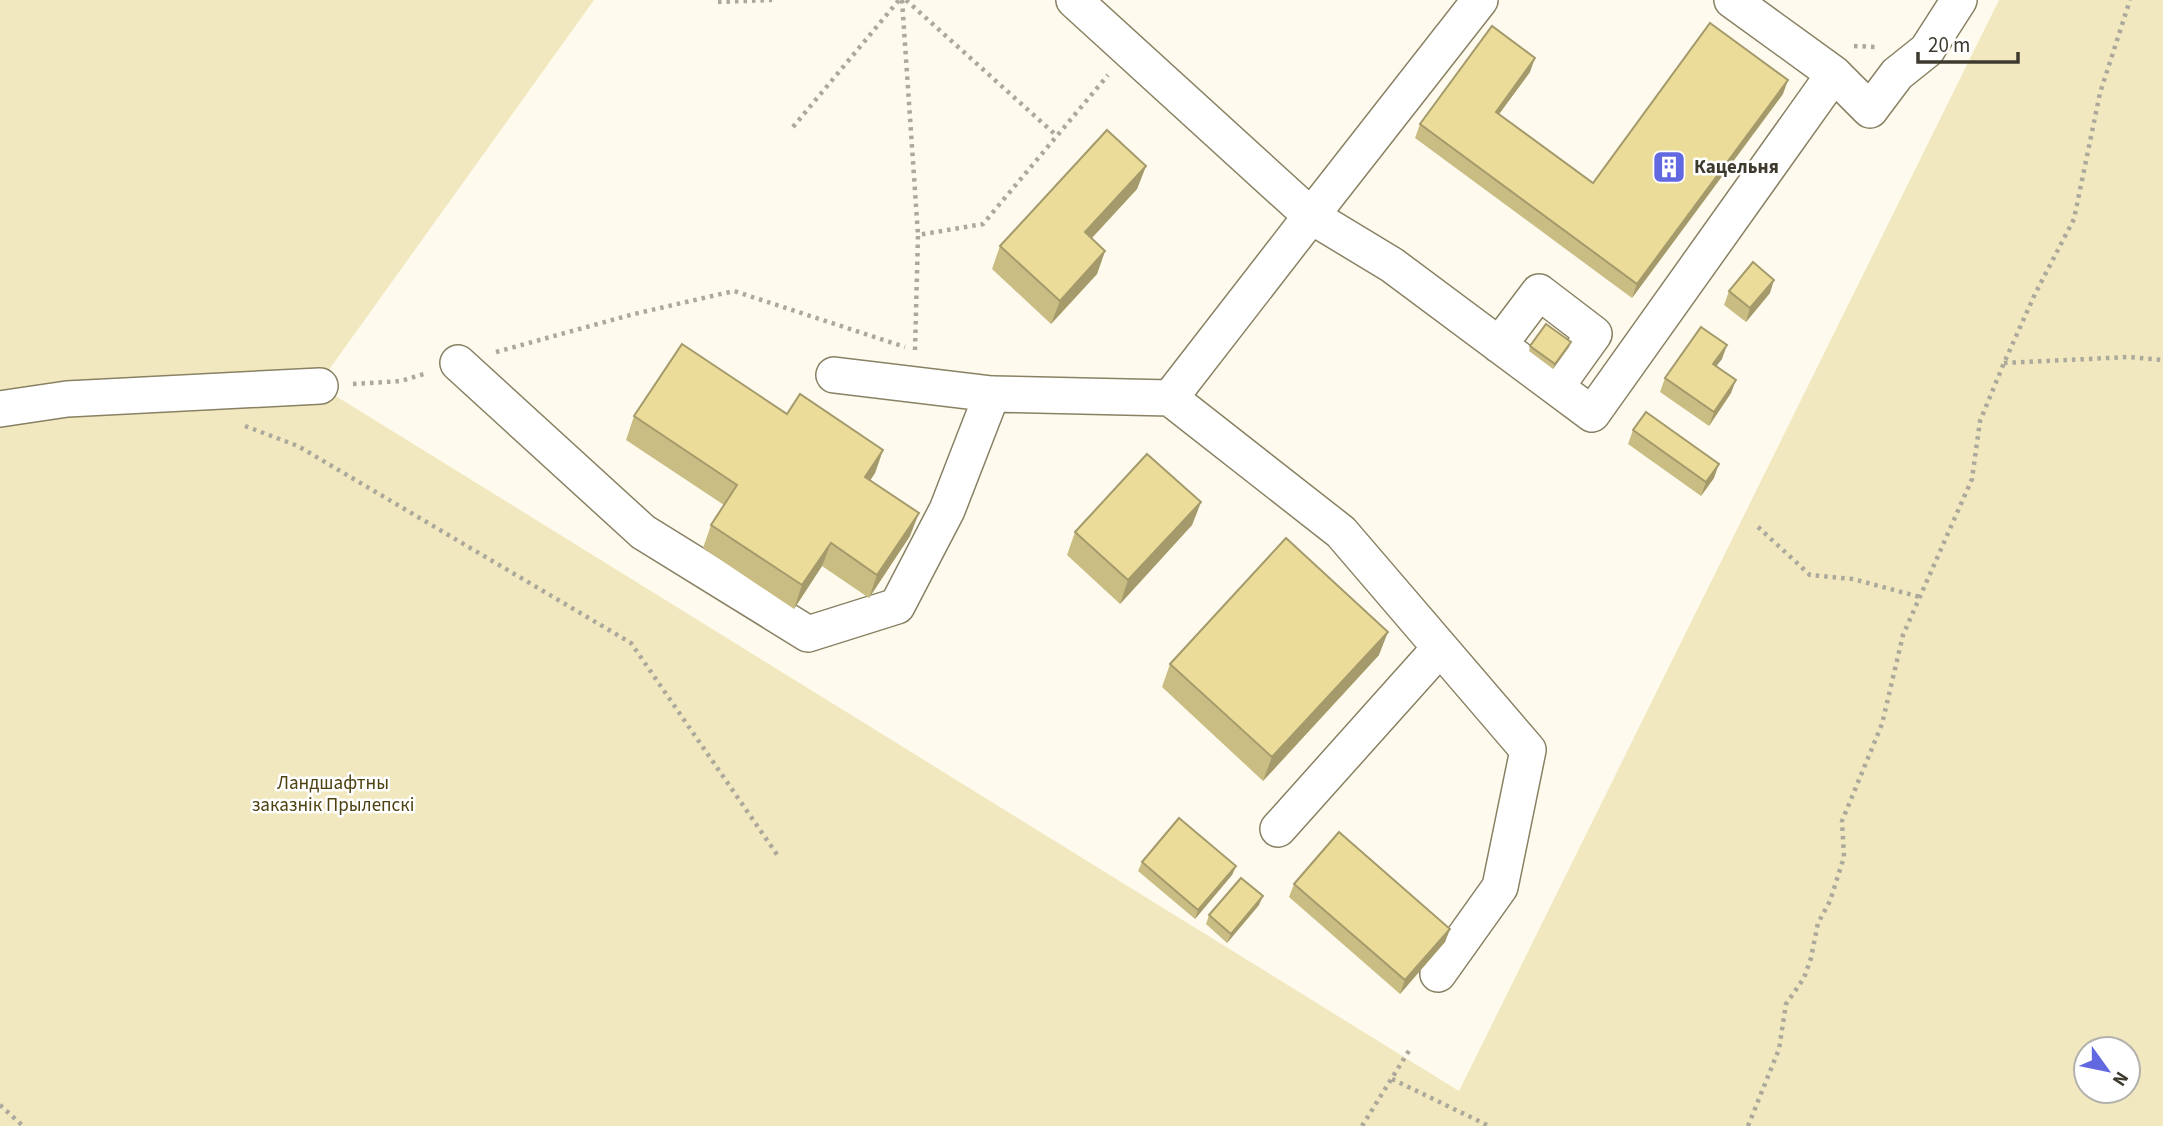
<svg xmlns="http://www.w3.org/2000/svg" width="2163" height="1126" viewBox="0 0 2163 1126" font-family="'Source Sans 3',sans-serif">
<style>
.green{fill:#f1e8bf;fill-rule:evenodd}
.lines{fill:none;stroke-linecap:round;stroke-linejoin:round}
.minor-casing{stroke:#888163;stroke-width:38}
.path{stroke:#aca99c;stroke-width:4.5;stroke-dasharray:3.5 5;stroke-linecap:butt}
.minor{stroke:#fff;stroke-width:35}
.wall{fill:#cabd84}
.shaded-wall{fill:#a49a6b}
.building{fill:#ebdc99;stroke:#a49a6b;stroke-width:2}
.labels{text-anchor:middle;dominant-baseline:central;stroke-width:5;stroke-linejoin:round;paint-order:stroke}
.poi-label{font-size:19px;font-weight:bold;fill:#3e3b2e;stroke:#fff;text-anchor:start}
.park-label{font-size:19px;fill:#4e4310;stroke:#fff}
</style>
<rect width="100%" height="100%" fill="#fefbee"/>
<path class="green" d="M 0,0 L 594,0 L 318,385 L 1459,1091 L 1999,0 L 2163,0 L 2163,1126 L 0,1126 ZM 2086,1049 L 2128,1049 L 2128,1091 L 2086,1091 Z"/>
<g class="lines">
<defs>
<path id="minor" d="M 1074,0 L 1311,216 L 1480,0
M 1834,74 L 1870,110 L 1897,74 L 1927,50 L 1959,0
M 1499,345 L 1539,292 L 1594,334 L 1556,387
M 458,363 L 643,532 L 808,634 L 897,606 L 947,510 L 992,394
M 834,375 L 992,394 L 1170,398
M 0,409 L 67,399 L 320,386
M 1278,829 L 1440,648
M 1438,974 L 1500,887 L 1528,750 L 1341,532 L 1170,398 L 1311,216 L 1392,265 L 1592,414 L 1834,74 L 1732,0"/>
</defs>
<use href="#minor" class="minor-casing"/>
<path class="path" d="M 902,0 L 918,235
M 906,0 L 1057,136
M 718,2 L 772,0
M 1854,46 L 1877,47
M 793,127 L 899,0
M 915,350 L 918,235 L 983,224 L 1108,75
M 496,352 L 634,314 L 734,291 L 905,347
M 2004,363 L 2128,357 L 2163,360
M 353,384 L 401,381 L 427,373
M 245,426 L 298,446 L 631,643 L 778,856
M 1758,527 L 1810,575 L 1853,579 L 1920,597
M 1392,1079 L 1489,1126
M 0,1105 L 23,1126
M 1362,1126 L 1410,1049
M 1748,1126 L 1779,1049 L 1786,1004 L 1804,978 L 1811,958 L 1818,923 L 1830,901 L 1844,857 L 1842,821 L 1882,724 L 1903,635 L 1972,479 L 1980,421 L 2004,363 L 2035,294 L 2074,219 L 2100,93 L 2130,0"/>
<use href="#minor" class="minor"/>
</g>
<path class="wall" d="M 1530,72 L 1499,114 L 1593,183 L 1783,94 L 1632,298 L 1415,138 L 1420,124 Z
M 1146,166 L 1137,189 L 1092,238 L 1105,251 L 1097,274 L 1051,324 L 992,269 L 1000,246 Z
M 1729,291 L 1770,293 L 1746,322 L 1724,305 Z
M 1530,346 L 1569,347 L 1553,369 L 1529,351 Z
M 1722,359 L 1716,366 L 1731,393 L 1709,426 L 1660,392 L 1665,378 Z
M 787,414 L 883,450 L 875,473 L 870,480 L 910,536 L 869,598 L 822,566 L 794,609 L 703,548 L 711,525 L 724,505 L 626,440 L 634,416 Z
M 1633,430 L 1714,478 L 1701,496 L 1628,444 Z
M 1201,502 L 1192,525 L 1120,604 L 1067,555 L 1075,532 Z
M 1379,655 L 1263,781 L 1162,687 L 1170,664 Z
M 1142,862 L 1236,866 L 1232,875 L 1195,919 L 1138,871 Z
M 1294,884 L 1450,929 L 1445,942 L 1400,994 L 1289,897 Z
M 1259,905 L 1227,943 L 1206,924 L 1209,915 Z"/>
<path class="shaded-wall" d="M 1535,58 L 1530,72 L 1491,125 L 1496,112 Z
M 1788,80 L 1783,94 L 1632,298 L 1637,284 Z
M 1146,166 L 1137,189 L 1076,255 L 1085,232 Z
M 1105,251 L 1097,274 L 1051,324 L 1060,301 Z
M 1774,280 L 1770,293 L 1746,322 L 1750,308 Z
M 1571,342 L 1569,347 L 1553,369 L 1555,364 Z
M 1727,345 L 1722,359 L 1708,377 L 1713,364 Z
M 1736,380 L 1731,393 L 1709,426 L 1714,412 Z
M 883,450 L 875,473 L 857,501 L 865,477 Z
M 1719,464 L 1714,478 L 1701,496 L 1706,482 Z
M 1201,502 L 1192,525 L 1120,604 L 1128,580 Z
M 919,513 L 910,536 L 869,598 L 877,575 Z
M 831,543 L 822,566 L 794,609 L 802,585 Z
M 1388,632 L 1379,655 L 1263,781 L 1272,757 Z
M 1236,866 L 1232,875 L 1195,919 L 1198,910 Z
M 1263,896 L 1259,905 L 1227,943 L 1231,934 Z
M 1450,929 L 1445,942 L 1400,994 L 1405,980 Z"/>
<path class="building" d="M 1710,23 L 1788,80 L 1637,284 L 1420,124 L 1492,26 L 1535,58 L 1496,112 L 1593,183 Z
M 1107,130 L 1146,166 L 1085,232 L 1105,251 L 1060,301 L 1000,246 Z
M 1753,262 L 1774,280 L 1750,308 L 1729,291 Z
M 1546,324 L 1571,342 L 1555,364 L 1530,346 Z
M 1701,327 L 1727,345 L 1713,364 L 1736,380 L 1714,412 L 1665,378 Z
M 682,344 L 787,414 L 800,394 L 883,450 L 865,477 L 919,513 L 877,575 L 831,543 L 802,585 L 711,525 L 737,485 L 634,416 Z
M 1646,412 L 1719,464 L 1706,482 L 1633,430 Z
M 1147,454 L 1201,502 L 1128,580 L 1075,532 Z
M 1286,538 L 1388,632 L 1272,757 L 1170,664 Z
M 1179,818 L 1236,866 L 1198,910 L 1142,862 Z
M 1339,832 L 1450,929 L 1405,980 L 1294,884 Z
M 1241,878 L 1263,896 L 1231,934 L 1209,915 Z"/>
<defs>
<symbol id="building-square" viewBox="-11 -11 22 22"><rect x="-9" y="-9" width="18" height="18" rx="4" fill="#6268e0" stroke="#fff"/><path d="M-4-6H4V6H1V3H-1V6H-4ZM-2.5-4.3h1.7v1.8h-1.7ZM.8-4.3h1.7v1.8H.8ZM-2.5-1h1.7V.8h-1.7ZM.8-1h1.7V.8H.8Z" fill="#fff"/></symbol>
</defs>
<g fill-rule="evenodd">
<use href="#building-square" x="1650" y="148" width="38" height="38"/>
</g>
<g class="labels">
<g class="poi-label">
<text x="1694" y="167">Кацельня</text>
</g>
<g class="park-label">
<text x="333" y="783">Ландшафтны<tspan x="333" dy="22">заказнік Прылепскі</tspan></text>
</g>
</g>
<g transform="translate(2107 1070) rotate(123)"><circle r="33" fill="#ffffff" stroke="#b2b1ab" stroke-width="2"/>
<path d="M0-5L12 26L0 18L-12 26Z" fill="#6268e0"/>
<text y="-10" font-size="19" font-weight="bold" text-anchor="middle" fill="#3e3b2e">N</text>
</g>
<path d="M1918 52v10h100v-10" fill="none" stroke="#3e3b2e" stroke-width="3.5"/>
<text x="1928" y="52" font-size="21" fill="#3e3b2e" stroke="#ffffff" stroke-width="5" paint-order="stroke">20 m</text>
</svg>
